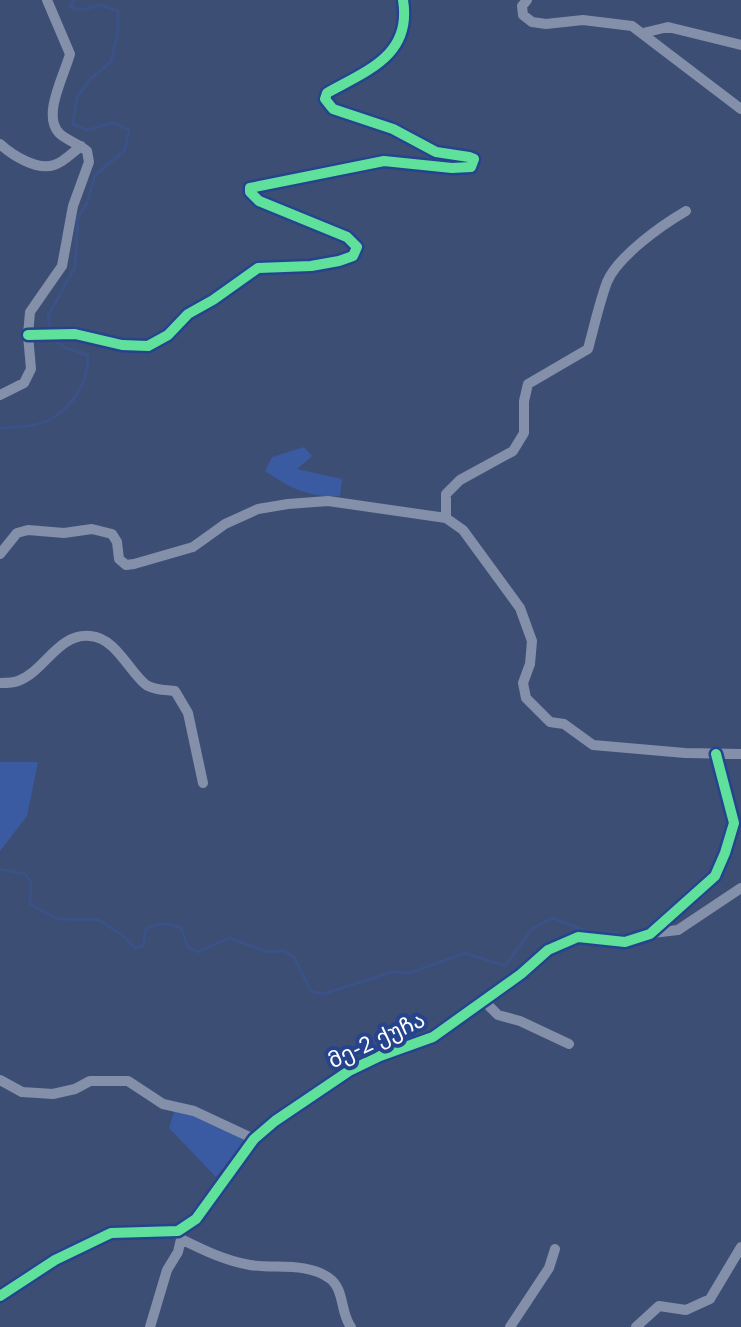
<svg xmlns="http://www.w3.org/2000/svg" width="741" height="1327" viewBox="0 0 741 1327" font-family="Lato,'Noto Sans Georgian',sans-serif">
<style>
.green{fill:#3a5ba2}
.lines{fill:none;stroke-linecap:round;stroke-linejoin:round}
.stream{stroke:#3b5286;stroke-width:3}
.minor{stroke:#848fa9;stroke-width:10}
.tertiary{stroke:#848fa9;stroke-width:12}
.cycleway-casing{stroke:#25448d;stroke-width:15}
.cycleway{stroke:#60e19b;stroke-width:10}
.labels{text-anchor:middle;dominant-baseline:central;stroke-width:8;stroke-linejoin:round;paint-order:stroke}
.street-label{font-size:22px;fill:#fff;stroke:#25448d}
</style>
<rect width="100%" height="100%" fill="#3d4e75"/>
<path class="green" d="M 304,447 L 312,456 L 297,469 L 342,479 L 340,496 C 309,498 290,488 265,471 L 272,457 Z
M 0,762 L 38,762 L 27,816 L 0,851 Z
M 175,1109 L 205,1119 L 245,1141 L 216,1177 L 169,1128 Z"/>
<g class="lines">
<path class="stream" d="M 50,330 L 48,316 L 75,267 L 78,217 L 87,203 L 95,175 L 125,150 L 129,130 L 113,123 L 87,130 L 73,124 L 77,97 L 90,79 L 111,62 L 118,31 L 118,11 L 100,5 L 81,10 L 70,7 L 74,0
M 0,428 C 17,427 36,427 51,419 C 73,407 89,380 88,355 L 66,348 L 51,338
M 0,869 L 25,874 L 31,882 L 30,904 L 57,919 L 99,920 L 122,935 L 135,948 L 143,946 L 146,929 C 158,922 168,923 181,928 L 188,947 L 198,952 L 229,938 L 268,952 L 284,951 L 294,957 L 311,991 L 323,994 L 392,972 L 410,973 L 465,953 L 505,966 L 532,929 L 552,918 L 591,933 L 617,932"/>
<path class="minor" d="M 527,0 L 522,6 L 523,15 L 532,22 L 546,24 L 583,20 L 632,26 L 741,109
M 643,33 L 668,27 L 741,45
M 0,144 C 12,155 37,171 54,165 C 63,163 73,152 81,146
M 686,211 C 662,225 618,256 607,282 C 599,304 594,327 588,349 L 528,384 L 524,401 L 524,433 L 513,451 L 460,480 L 446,494 L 446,518 L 463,530 L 520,608 L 532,641 L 530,664 L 523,683 L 526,698 L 550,722 L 564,724 L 593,745 L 685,753 L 741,754
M 28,335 L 75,334 L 122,345 L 148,346 L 168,335 L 188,314 L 213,300 L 258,268 L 311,266 L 339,261 L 353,256 L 357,247 L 347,237 L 259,201 L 250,192 L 250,188 L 384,161 L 452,168 L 471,167 L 474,159 L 469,157 L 436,152 L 393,129 L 333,109 L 325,99 L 327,93 C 368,70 412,55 403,0
M 0,395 L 24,383 L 31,369 L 28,335 L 30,312 L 62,266 L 73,206 L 89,162 L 87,151 C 79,144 66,140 59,133 C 42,115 64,76 70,54 L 47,0
M 0,554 L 17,533 L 28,530 L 64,533 L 92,529 L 112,534 L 117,542 L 119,559 L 126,565 L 134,564 L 193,547 L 225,524 L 258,509 L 288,504 L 328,501 L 446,518
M 0,683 C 6,683 13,683 18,681 C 45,671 58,633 90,636 C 116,638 128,670 145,684 C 152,690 166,690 175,691 L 188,713 L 203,783
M 652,933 L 678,930 L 741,888
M 569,941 L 578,937 L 625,942 L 650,934 L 715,876 L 734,823 L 716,754
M 484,1001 L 498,1015 L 520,1021 L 569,1044
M 0,1080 L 22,1092 L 53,1094 L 75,1089 L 90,1081 L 128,1081 L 163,1104 L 194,1111 L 254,1139
M 181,1239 C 203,1250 226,1261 250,1265 C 275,1269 307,1262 329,1278 C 345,1289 340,1313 351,1327
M 150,1327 L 167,1270 L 178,1252 L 181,1239 L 179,1232
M 510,1327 L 549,1268 L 555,1249
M 636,1327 L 659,1306 L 686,1310 L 710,1299 L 741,1247"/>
<path class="tertiary" d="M 0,1296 L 55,1260 L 111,1233 L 178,1231 L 196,1219 L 254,1139 L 286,1113 L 349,1071 L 380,1056 L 433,1037 L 521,974 L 548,950 L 569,941"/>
<defs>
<path id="cycleway" d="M 28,335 L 75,334 L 122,345 L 148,346 L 168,335 L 188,314 L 213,300 L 258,268 L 311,266 L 339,261 L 353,256 L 357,247 L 347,237 L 259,201 L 250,192 L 250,188 L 384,161 L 452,168 L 471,167 L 474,159 L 469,157 L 436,152 L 393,129 L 333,109 L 325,99 L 327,93 C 368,70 412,55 403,0
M 0,1296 L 55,1260 L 111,1233 L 178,1231 L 196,1219 L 254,1139 L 275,1121 L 349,1071 L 380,1056 L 433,1037 L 521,974 L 548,950 L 578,937 L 625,942 L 650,934 L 715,876 L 725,853 L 734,823 L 716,754"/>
</defs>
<use href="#cycleway" class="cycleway-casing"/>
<use href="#cycleway" class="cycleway"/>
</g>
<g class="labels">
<g class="street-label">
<text transform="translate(376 1039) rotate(-25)">მე-2 ქუჩა</text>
</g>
</g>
</svg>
